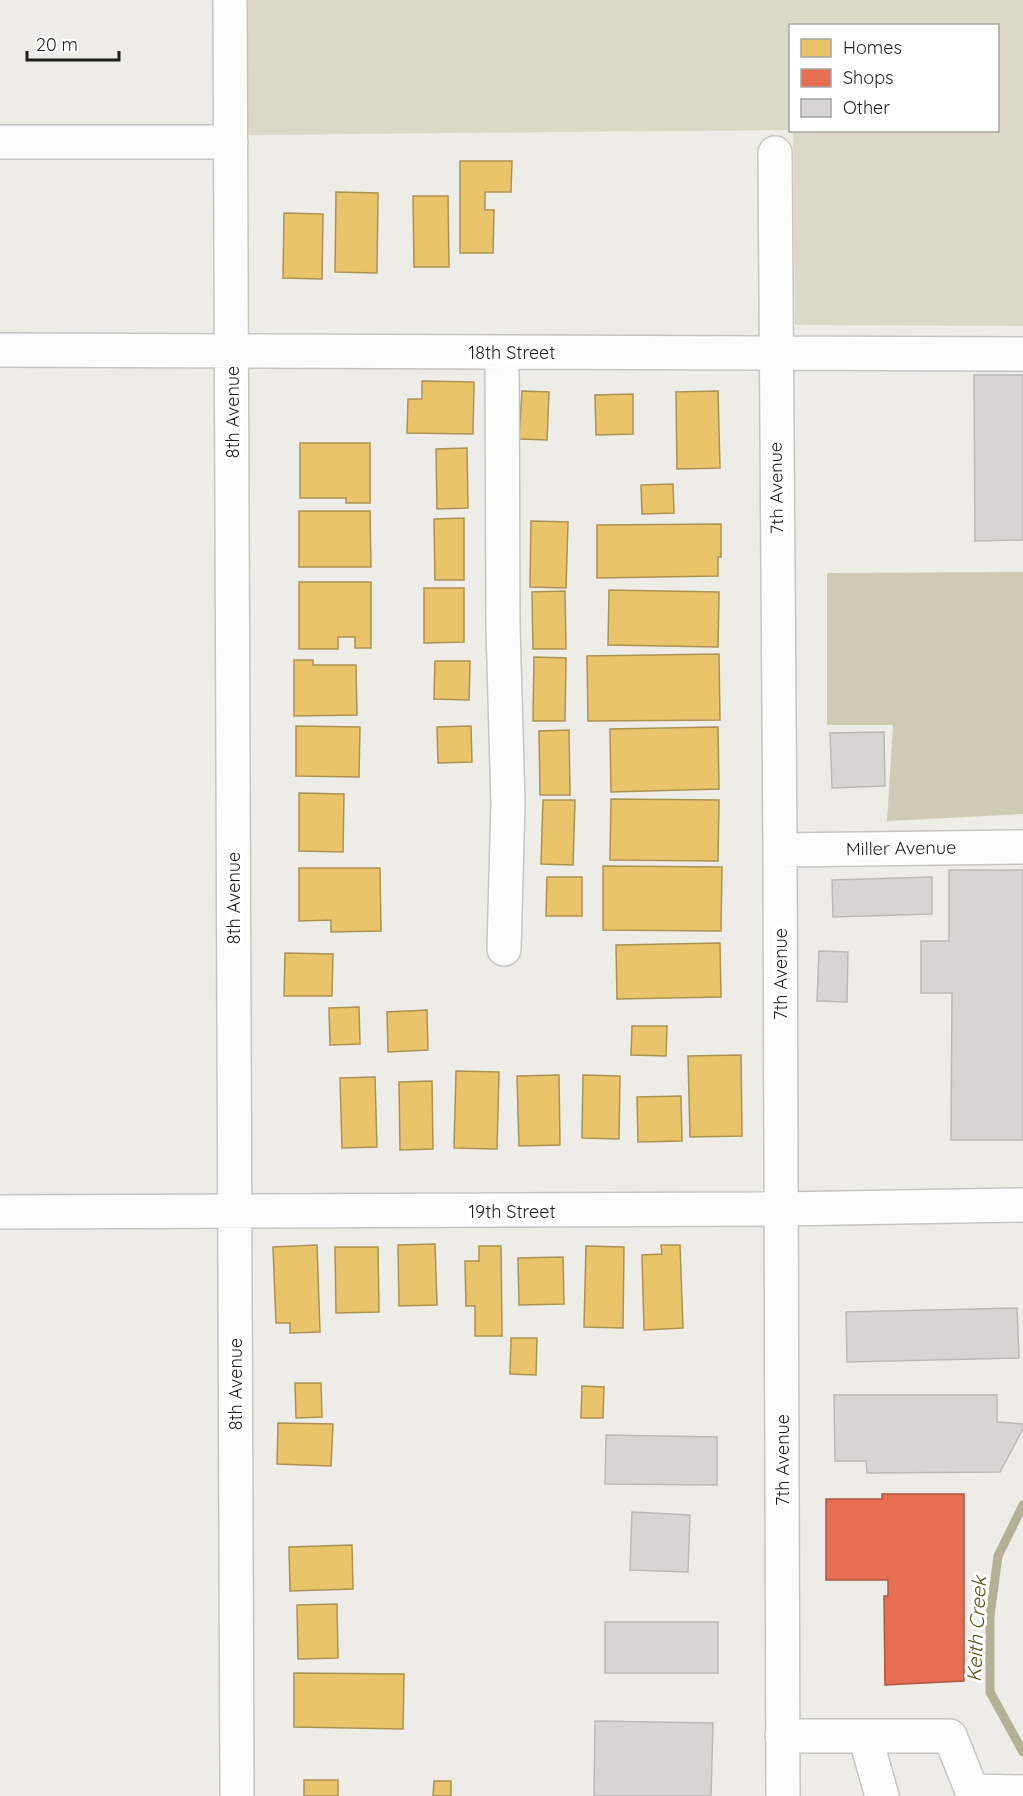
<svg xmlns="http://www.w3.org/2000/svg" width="1023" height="1796" viewBox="0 0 1023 1796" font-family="Quicksand,sans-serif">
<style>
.green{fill:#dad8c6}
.forest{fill:#cecab3}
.homes{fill:#e9c46a;stroke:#ac9252;stroke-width:1.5}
.shops{fill:#e76f51;stroke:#ab5741;stroke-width:1.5}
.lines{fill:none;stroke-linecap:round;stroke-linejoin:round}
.stream{stroke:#b4b095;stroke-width:9}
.building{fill:#d6d5d1;stroke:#bab9b6;stroke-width:1.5}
.minor-casing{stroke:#c5c5c2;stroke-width:36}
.minor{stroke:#fcfcfb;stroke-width:33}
.labels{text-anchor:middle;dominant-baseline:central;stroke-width:6;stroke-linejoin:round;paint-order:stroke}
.street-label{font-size:18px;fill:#1e1e1b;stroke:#fff}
.water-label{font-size:20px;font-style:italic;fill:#5d5515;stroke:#fff}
</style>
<rect width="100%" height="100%" fill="#edece7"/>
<path class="green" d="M 247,0 L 1023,0 L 1023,326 L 795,325 L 793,131 L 998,130 L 998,26 L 790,26 L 790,130 L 245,135 Z"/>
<path class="forest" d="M 1023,572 L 1023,814 L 887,821 L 893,725 L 827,725 L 827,573 Z"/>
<path class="homes" d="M 460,161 L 512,161 L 511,192 L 485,192 L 485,210 L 494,210 L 493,253 L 460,253 Z
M 336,192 L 378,193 L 377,273 L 335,272 Z
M 413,196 L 448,196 L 449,267 L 414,267 Z
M 284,213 L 323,214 L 322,279 L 283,278 Z
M 422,381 L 474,382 L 473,434 L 407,433 L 408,399 L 422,399 Z
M 522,391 L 549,392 L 547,440 L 519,439 Z
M 718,391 L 720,468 L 677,469 L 676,392 Z
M 633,394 L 633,434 L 596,435 L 595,395 Z
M 300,443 L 370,443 L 370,503 L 346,503 L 346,498 L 300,498 Z
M 467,448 L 468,508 L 437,509 L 436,449 Z
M 673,484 L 674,513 L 642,514 L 641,485 Z
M 299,511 L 370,511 L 371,567 L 299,567 Z
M 464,518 L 464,580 L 435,580 L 434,519 Z
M 531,521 L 568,522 L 566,588 L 530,587 Z
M 721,524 L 721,557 L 718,557 L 718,576 L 597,578 L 597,525 Z
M 299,582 L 371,582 L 371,648 L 355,648 L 355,637 L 338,637 L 338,649 L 299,649 Z
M 424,588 L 464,588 L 464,642 L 424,643 Z
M 609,590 L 719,592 L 718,647 L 608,645 Z
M 565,591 L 566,649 L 533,649 L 532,592 Z
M 719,654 L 720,720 L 588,721 L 587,656 Z
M 534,657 L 566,658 L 565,721 L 533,721 Z
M 294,660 L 313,660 L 313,665 L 356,665 L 357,715 L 294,716 Z
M 435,661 L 470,661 L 469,700 L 434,699 Z
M 296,726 L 360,727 L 359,777 L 296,776 Z
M 471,726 L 472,762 L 438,763 L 437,727 Z
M 718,727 L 719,789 L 611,792 L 610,729 Z
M 569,730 L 570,795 L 540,795 L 539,731 Z
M 299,793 L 344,794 L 343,852 L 299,851 Z
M 611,799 L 719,800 L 718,861 L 610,860 Z
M 543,800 L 575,800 L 573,865 L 541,864 Z
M 603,866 L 722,867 L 721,931 L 603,930 Z
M 299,868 L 380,868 L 381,931 L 331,932 L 331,920 L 299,921 Z
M 547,877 L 582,877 L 582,916 L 546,916 Z
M 720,943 L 721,997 L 617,999 L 616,945 Z
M 285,953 L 333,954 L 332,996 L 284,996 Z
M 359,1007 L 360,1044 L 330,1045 L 329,1008 Z
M 427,1010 L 428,1050 L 388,1052 L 387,1012 Z
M 632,1026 L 667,1026 L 666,1056 L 631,1055 Z
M 741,1055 L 742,1136 L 690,1137 L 688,1056 Z
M 456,1071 L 499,1072 L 497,1149 L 454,1148 Z
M 559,1075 L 560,1145 L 519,1146 L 517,1076 Z
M 583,1075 L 620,1076 L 619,1139 L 582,1138 Z
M 375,1077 L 377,1147 L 342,1148 L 340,1078 Z
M 432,1081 L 433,1149 L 400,1150 L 399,1082 Z
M 681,1096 L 682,1141 L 638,1142 L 637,1097 Z
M 435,1244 L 437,1305 L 399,1306 L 398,1245 Z
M 317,1245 L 320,1332 L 290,1333 L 290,1323 L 276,1323 L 273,1247 Z
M 661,1245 L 680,1245 L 683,1328 L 644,1330 L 642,1255 L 662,1254 Z
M 479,1246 L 501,1246 L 502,1336 L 475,1336 L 475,1306 L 466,1306 L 465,1261 L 479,1261 Z
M 586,1246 L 624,1247 L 623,1328 L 584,1327 Z
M 335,1247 L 378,1247 L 379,1312 L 336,1313 Z
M 563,1257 L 564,1304 L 519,1305 L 518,1258 Z
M 511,1338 L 537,1338 L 536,1375 L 510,1374 Z
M 295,1383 L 321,1383 L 322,1417 L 296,1418 Z
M 582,1386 L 604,1387 L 603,1418 L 581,1418 Z
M 278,1423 L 333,1424 L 331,1466 L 277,1464 Z
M 352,1545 L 353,1589 L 290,1591 L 289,1547 Z
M 337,1604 L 338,1658 L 298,1659 L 297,1605 Z
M 294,1673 L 404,1674 L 403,1729 L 294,1727 Z
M 304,1780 L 338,1780 L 338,1796 L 304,1796 Z
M 434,1781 L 451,1781 L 451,1796 L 433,1796 Z"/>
<path class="shops" d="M 882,1494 L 964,1494 L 964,1681 L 885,1685 L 884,1596 L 888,1596 L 888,1580 L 826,1580 L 826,1499 L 882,1499 Z"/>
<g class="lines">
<path class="stream" d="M 1023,1505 L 998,1556 L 990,1616 L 990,1692 L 1023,1752"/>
</g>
<path class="building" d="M 974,375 L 1023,375 L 1023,540 L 975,541 Z
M 884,732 L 885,786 L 832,788 L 830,733 Z
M 949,870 L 1023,870 L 1023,1140 L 951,1140 L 952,993 L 921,993 L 921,941 L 949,941 Z
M 932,877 L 932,914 L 833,917 L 832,880 Z
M 819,951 L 848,952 L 847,1002 L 817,1001 Z
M 1017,1308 L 1019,1358 L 847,1362 L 846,1312 Z
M 834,1395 L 997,1395 L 997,1422 L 1023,1424 L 1023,1429 L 1000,1472 L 867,1473 L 866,1461 L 835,1461 Z
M 606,1435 L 717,1437 L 717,1485 L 605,1484 Z
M 632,1512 L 690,1515 L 688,1572 L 630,1570 Z
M 605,1622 L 718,1622 L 718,1673 L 605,1673 Z
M 595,1721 L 713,1723 L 711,1796 L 594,1796 Z"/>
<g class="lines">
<defs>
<path id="minor" d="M 230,0 L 237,1796
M 0,142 L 231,142
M 775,153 L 780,850 L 783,1796
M 0,350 L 1023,354
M 502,352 L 503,627 L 508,803 L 504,949
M 780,850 L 1023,847
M 0,1212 L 781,1209 L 1023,1205
M 782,1736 L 950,1736 L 972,1791 L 1023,1792
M 865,1736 L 882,1796"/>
</defs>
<use href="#minor" class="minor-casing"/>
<use href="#minor" class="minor"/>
</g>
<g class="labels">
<g class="street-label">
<text x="512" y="352">18th Street</text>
<text transform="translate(232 412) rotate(-90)">8th Avenue</text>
<text transform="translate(776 488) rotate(-91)">7th Avenue</text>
<text transform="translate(901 848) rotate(-1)">Miller Avenue</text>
<text transform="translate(233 898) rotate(-90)">8th Avenue</text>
<text transform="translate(780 974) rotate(-90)">7th Avenue</text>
<text x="512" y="1211">19th Street</text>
<text transform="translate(235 1384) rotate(-90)">8th Avenue</text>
<text transform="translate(782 1460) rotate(-90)">7th Avenue</text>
</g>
<g class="water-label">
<text transform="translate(976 1629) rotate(-87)">Keith Creek</text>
</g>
</g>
<rect x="789" y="24" width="210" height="108" fill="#ffffff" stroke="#a5a5a4" stroke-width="1.5"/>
<rect x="801" y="39" width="30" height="18" fill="#e9c46a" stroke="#a5a5a4" stroke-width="1.5"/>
<text x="843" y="54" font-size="18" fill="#1e1e1b">Homes</text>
<rect x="801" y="69" width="30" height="18" fill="#e76f51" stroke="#a5a5a4" stroke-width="1.5"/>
<text x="843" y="84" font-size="18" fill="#1e1e1b">Shops</text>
<rect x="801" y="99" width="30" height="18" fill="#d6d5d1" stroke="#a5a5a4" stroke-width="1.5"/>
<text x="843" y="114" font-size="18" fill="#1e1e1b">Other</text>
<path d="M27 51v9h92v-9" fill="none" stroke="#1e1e1b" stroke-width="3"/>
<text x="36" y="51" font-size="18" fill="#1e1e1b" stroke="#ffffff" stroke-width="4.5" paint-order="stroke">20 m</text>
</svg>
